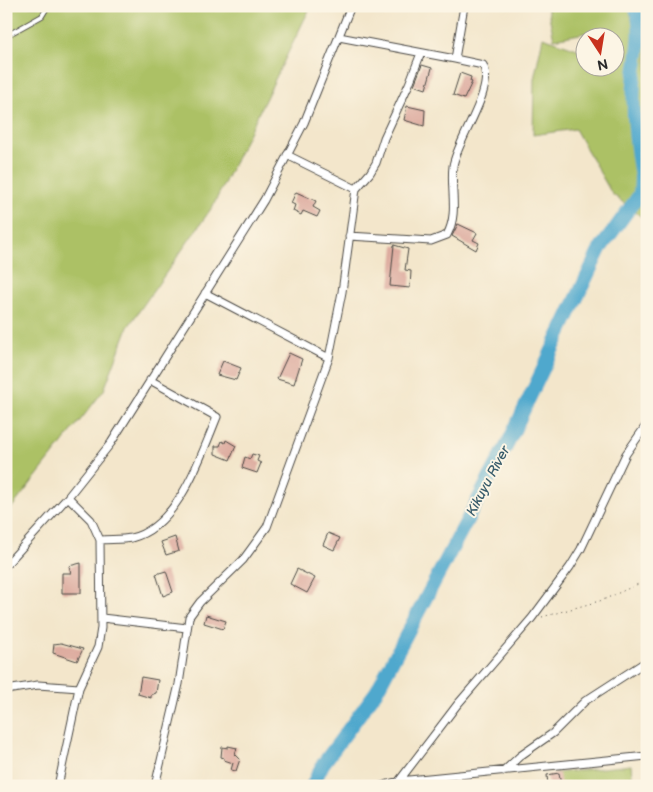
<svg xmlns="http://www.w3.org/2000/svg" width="653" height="792" viewBox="0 0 653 792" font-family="'Balsamiq Sans',sans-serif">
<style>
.green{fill:#acc165;stroke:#6c7648}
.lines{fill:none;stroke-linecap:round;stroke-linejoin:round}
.river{stroke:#50a8cd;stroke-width:14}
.building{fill:#ddab9f}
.service-casing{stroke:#494743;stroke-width:6}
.minor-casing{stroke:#494743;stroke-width:9}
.path{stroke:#494743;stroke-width:1;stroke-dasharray:1 4;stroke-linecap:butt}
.service{stroke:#fff;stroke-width:4}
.minor{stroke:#fff;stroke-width:7}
.labels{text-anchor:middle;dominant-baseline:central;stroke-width:4;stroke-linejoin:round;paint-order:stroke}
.water-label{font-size:14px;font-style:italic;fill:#3a5d6c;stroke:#fcf5e5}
</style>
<rect width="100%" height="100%" fill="#fcf5e5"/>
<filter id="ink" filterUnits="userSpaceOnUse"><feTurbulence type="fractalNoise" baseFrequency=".02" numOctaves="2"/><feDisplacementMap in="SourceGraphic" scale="10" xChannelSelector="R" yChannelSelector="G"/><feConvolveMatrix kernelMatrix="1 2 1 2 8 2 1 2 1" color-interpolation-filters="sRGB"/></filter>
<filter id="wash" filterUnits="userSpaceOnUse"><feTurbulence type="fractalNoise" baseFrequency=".0096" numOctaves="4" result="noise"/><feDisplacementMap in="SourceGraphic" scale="20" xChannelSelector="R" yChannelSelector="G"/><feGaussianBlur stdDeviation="1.12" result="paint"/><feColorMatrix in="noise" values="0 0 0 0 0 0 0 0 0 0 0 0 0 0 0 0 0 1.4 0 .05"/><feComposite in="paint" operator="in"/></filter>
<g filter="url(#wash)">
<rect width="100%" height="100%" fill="#f3e6cb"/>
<path class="green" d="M 6,6 L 311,6 L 213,206 L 128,327 L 104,390 L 6,515 Z
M 547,6 L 629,6 L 633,24 L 647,23 L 647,221 L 612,194 L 575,129 L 533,135 L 534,79 L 543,37 L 583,51 L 585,44 L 586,68 L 616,68 L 616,38 L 588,37 L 595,31 L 554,39 Z
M 631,765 L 633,786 L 558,786 L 556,773 Z"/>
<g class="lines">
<path class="river" d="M 635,6 C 645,31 636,58 634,83 C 632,114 636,147 641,177
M 312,786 L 323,764 L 376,692 L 508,443 L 600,249 L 640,194 L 641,177 L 647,168"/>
</g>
<g id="blocks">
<path class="building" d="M 422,65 L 432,68 L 426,89 L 414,85 Z
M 460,73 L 471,77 L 470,81 L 472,82 L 464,99 L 453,95 Z
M 407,106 L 425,110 L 424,126 L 404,120 Z
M 296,192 L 316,201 L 313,207 L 320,211 L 317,217 L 303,211 L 301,215 L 293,211 L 295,205 L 291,203 Z
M 458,224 L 477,233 L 473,240 L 479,243 L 476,250 L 452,236 Z
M 394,245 L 408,249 L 405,270 L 411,271 L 410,288 L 390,286 Z
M 289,353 L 302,359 L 294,384 L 277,379 Z
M 223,361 L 241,368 L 236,380 L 217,375 Z
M 226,440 L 236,446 L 230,460 L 215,454 L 215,446 L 220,446 L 222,441 L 225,443 Z
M 252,454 L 259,456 L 257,461 L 261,463 L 257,473 L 242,468 L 245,457 L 250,459 Z
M 328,533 L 340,538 L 334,550 L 323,545 Z
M 175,537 L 179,551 L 166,555 L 161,542 Z
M 81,563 L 81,593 L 62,593 L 62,573 L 71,573 L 69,566 Z
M 297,569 L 315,578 L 307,593 L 290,584 Z
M 166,571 L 173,592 L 163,596 L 156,574 Z
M 206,615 L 226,621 L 223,629 L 204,623 Z
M 61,643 L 83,649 L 77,661 L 53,653 L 54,644 Z
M 141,677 L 158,680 L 156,693 L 151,695 L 151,698 L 138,694 Z
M 228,746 L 237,748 L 235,754 L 240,759 L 236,771 L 231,770 L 233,763 L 224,760 L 224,758 L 221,757 L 222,747 L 228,748 Z
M 559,773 L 561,786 L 548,786 L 547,775 Z"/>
</g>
</g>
<g filter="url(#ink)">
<use href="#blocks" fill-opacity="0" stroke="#494743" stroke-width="1"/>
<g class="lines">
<defs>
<path id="service" d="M 6,36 L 42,16 L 48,6"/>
<path id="minor" d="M 339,37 L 455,59 L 464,6
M 287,155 L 356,189
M 349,236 L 431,241 L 447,235 C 459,213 450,189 453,166 C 457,140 496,88 483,65 L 455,59
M 205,293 L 329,358
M 100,540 C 110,539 121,540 131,538 C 178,527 201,456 217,417 L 150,380
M 6,565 L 68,497 L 111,443 L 264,200 L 304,123 L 351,6
M 102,618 L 187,628
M 6,690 L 38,685 L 79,688
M 504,771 L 520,756 L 553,733 L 585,701 L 647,661
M 399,781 L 457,705 L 532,618 L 570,567 L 581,549 L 626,454 L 647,424
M 58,786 L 79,688 L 98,647 L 101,628 L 100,540 L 91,520 L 68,497
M 155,786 L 179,684 L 189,617 L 200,602 L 243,560 L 267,527 L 329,358 L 342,292 L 356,189 L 370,173 L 376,163 L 384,138 L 409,84 L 421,53
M 381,786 L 399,781 L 647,756"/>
</defs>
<use href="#service" class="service-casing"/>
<use href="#minor" class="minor-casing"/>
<path class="path" d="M 542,617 L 603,600 L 647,580"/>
<use href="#service" class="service"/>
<use href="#minor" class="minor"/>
</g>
</g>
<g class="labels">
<g class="water-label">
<text transform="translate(488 481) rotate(-62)">Kikuyu River</text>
</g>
</g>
<rect width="653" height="792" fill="none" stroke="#fcf5e5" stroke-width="25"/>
<g transform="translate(600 52) rotate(168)"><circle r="24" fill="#fcf5e5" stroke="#a8a49b"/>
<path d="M0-4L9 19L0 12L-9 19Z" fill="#c8321e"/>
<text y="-8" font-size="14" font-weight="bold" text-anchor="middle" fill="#2b2b2b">N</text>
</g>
</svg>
